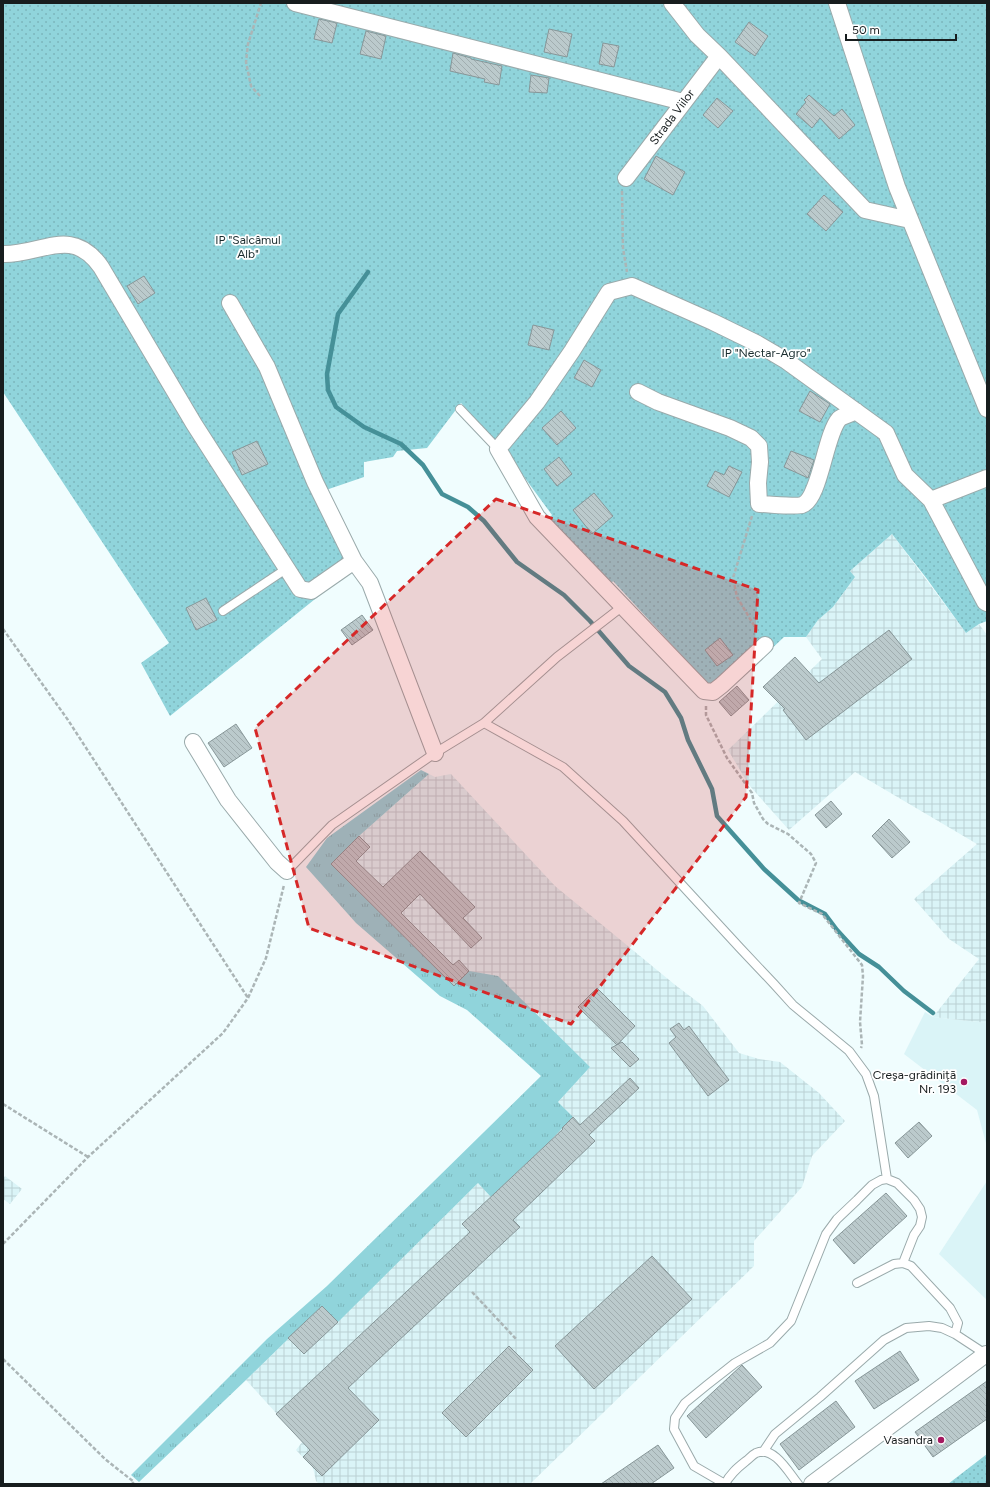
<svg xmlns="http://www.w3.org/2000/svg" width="990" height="1487" viewBox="0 0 990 1487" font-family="Figtree,sans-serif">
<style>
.built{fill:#daf4f7}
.industrial{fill:url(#industrial-grid)}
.grass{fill:url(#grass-tufts)}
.garden{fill:url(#garden-dots)}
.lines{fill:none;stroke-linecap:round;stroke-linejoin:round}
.stream{stroke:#459098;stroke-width:4.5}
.building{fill:url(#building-back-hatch);stroke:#879698}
.lane-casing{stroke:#9aaaab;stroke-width:10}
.street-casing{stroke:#9aaaab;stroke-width:18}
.path{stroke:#abb5b6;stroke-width:2.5;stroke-dasharray:4 2;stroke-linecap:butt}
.lane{stroke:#fff;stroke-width:8}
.street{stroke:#fff;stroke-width:16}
.marked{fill:#d62828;fill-opacity:0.2;stroke:#d62828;stroke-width:3;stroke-dasharray:8 5;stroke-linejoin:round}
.poi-dot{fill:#a41860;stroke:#fff;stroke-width:1.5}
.labels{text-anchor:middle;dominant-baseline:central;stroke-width:3.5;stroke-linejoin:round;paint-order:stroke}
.street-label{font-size:12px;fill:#171d1e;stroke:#fff}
.park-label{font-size:12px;fill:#1a2d2f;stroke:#fff}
.poi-label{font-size:12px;fill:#171d1e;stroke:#fff;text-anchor:end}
</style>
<defs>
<pattern id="industrial-grid" width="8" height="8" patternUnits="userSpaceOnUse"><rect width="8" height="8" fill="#daf4f7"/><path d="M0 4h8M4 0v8" fill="none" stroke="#bad1d3"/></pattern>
<pattern id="grass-tufts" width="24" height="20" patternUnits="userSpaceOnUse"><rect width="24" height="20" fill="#90d4db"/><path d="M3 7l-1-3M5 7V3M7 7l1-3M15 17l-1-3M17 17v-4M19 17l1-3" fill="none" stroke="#7bb6bc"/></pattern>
<pattern id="garden-dots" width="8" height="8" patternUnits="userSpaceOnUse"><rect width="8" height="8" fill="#90d4db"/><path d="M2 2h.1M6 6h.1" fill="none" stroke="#7bb6bc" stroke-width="1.8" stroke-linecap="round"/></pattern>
<pattern id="building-back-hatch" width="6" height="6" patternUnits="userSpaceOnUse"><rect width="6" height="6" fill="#bbcacc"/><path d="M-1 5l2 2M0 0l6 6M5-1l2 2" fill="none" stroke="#a0adaf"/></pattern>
</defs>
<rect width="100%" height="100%" fill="#f0fdfe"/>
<path class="built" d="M 925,1012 L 933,1017 L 987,1023 L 987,1147 L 977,1110 L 904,1054 Z
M 987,1181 L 987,1300 L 939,1254 Z"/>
<path class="industrial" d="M 892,534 L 966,633 L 979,624 L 987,635 L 987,1023 L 933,1017 L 979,959 L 949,939 L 914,899 L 977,844 L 855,772 L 789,830 L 749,785 L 728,750 L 822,659 L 806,637 L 818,620 L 833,607 L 855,577 L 850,571 Z
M 429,774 L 435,777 L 451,774 L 555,886 L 674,984 L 703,1006 L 739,1053 L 759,1059 L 780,1062 L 819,1093 L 845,1121 L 812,1156 L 802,1187 L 754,1241 L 754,1266 L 530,1484 L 319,1484 L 316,1481 L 313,1468 L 296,1450 L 303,1441 L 297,1436 L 246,1380 L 322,1306 L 338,1321 L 478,1183 L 491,1196 L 573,1118 L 558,1102 L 590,1067 L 454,986 L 331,864 L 359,836 Z
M 5,1176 L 22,1189 L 10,1204 L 3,1199 L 3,1179 Z"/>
<path class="grass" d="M 421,770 L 429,774 L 359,836 L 331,864 L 454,986 L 469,971 L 498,976 L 590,1067 L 558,1102 L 573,1117 L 551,1140 L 491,1197 L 478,1183 L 338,1322 L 322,1306 L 246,1380 L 139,1482 L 131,1475 L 267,1339 L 327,1286 L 541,1076 L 467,1010 L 440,996 L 356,923 L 306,867 L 327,838 Z"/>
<path class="garden" d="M 3,3 L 987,3 L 987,621 L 979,624 L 966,633 L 927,579 L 892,534 L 850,571 L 855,577 L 833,607 L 818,620 L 806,637 L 784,637 L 765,655 L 714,683 L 708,684 L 613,581 L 609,587 L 548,520 L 552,515 L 508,455 L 461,403 L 427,448 L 397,451 L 393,457 L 364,462 L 364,477 L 323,491 L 361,562 L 170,716 L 141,663 L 169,643 L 3,392 Z
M 987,1454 L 987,1484 L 948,1484 Z"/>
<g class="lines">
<path class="stream" d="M 368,272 L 338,314 L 327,374 L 328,390 L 336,407 L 364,427 L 401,444 L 423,465 L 442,494 L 468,507 L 484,521 L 517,562 L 564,595 L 590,621 L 629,666 L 665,692 L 681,718 L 688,740 L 712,789 L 717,816 L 764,869 L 798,900 L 825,914 L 837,930 L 859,954 L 879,967 L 904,991 L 933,1013"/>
</g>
<path class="building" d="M 319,19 L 337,23 L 332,43 L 314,39 Z
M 749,22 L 768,36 L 755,56 L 735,42 Z
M 549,29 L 572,34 L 567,57 L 544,52 Z
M 366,31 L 386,36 L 381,59 L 360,54 Z
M 603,43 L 619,46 L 614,67 L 599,64 Z
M 453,53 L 471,58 L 471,59 L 502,66 L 499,85 L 484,82 L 485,79 L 450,71 Z
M 531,75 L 549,78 L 547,93 L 529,92 Z
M 809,95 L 834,116 L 842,109 L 855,125 L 839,139 L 820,118 L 812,128 L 796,114 L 806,102 L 804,100 Z
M 717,98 L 733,111 L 718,128 L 703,115 Z
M 656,156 L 685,172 L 673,195 L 644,179 Z
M 824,195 L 843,212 L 826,231 L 807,214 Z
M 144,276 L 155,293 L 138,304 L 127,286 Z
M 533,325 L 554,330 L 549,350 L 528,345 Z
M 584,360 L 601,370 L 592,387 L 574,378 Z
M 810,391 L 830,404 L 820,422 L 799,411 Z
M 561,411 L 576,428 L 557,445 L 542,428 Z
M 257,441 L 268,464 L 242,475 L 232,452 Z
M 791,451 L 814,460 L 808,478 L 784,467 Z
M 559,457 L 572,474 L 557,486 L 544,469 Z
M 729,466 L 742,472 L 729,497 L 707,486 L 715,471 L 724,475 Z
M 594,493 L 613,516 L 592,534 L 573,510 Z
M 206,598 L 217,620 L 196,630 L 186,608 Z
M 362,615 L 373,630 L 352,645 L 341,630 Z
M 889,630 L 912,659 L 806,740 L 783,710 L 785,709 L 763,687 L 795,657 L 819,683 Z
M 720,638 L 733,655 L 717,666 L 705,650 Z
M 737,686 L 749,700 L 731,716 L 719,702 Z
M 236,724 L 252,748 L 224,767 L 208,743 Z
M 831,801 L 842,814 L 826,828 L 815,815 Z
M 889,819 L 910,842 L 892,858 L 872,836 Z
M 359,836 L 370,847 L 356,861 L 383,887 L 420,851 L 475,907 L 463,918 L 482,938 L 471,948 L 420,894 L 401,913 L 453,965 L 459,960 L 469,971 L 454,986 L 331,864 Z
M 597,988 L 635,1026 L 617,1045 L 578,1007 Z
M 679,1023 L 684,1030 L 689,1026 L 729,1080 L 708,1096 L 669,1043 L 676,1037 L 670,1029 Z
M 622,1042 L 639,1059 L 630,1067 L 611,1048 Z
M 630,1078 L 639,1088 L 589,1135 L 595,1141 L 513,1220 L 520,1227 L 348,1388 L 379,1420 L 322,1476 L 303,1457 L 310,1450 L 276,1414 L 470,1232 L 462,1224 L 563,1129 L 562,1128 L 573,1117 L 580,1125 Z
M 919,1122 L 932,1136 L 908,1158 L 895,1143 Z
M 886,1193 L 907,1216 L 854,1264 L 833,1240 Z
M 652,1256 L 692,1299 L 594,1389 L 555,1346 Z
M 322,1306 L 338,1322 L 304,1354 L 288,1338 Z
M 509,1346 L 533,1370 L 466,1437 L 442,1413 Z
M 900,1351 L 919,1380 L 874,1409 L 855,1381 Z
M 742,1365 L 762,1387 L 706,1438 L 687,1416 Z
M 987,1381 L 987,1419 L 933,1457 L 915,1432 Z
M 836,1401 L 855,1427 L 799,1470 L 780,1444 Z
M 658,1445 L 674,1468 L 651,1484 L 601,1484 Z"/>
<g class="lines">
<defs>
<path id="lane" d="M 460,409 L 498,449
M 223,611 L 286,569
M 484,723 L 563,767 L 623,821 L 740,948 L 774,984 L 793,1005 L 849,1051 L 866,1074 L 874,1096 L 887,1179
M 287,871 L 332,825 L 435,753 L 484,723 L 557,657 L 623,606
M 857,1283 L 894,1264 L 903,1263 L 911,1266 L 950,1308 L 958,1323 L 955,1334
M 763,1452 L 775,1434 L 820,1397 L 884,1340 L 906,1328 L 929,1326 L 942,1328 L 955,1334 L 987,1355
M 725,1484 L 694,1466 L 674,1429 L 675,1418 L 685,1403 L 707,1385 L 735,1363 L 770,1343 L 791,1321 L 826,1234 L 837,1219 L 857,1200 L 872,1185 L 881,1180 L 887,1179 L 897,1183 L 914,1200 L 920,1209 L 922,1217 L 920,1226 L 914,1235 L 903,1263
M 725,1484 C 730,1474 737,1468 746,1461 C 749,1459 752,1455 756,1453 C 774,1445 789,1473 798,1484"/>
<path id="street" d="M 295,3 L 683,102
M 672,3 L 697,35 L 719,56 L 865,210 L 910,220
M 837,3 L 897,187 L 987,409
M 626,178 L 719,56
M 3,254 C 41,255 72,225 101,267 L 194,424 L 300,589 L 311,591 L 354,561
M 230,303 L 267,367 L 315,482 L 354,561 L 370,583 L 435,753
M 638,392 L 658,402 L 730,428 L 751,438 L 759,446 L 760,462 L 758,483 L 759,504 C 767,504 797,507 802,505 C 820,499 825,435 839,419 C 842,416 851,414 856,411
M 931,500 L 987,478
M 765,645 L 722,685 L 713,692 L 704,691 L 537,517 L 498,449 L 537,402 L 572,351 L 609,292 L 632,286 L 713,322 L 756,343 L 785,360 L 886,433 L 905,475 L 931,500 L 985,602 L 987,603
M 193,742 L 228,800 L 277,862 L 287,871
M 812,1484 L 986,1354"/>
</defs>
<use href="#lane" class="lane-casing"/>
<use href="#street" class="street-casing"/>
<path class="path" d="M 260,96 L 251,86 L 246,62 L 248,44 L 261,3
M 622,191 L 623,248 L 627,272
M 752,516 L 733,578 L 737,597 L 758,632
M 3,629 L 68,720 L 248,998
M 706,706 L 706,715 L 727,758 L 752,793 L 754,803 L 763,819 L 768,824 L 788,834 L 811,854 L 816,863 L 799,903 L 822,914 L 862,965 L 863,976 L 860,1022 L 862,1045 L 861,1048
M 3,1104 L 88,1157
M 3,1244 L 88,1157 L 223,1033 L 248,998 L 266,958 L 284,885
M 472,1292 L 517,1340
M 3,1359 L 105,1459 L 134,1482 L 132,1484"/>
<use href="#lane" class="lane"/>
<use href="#street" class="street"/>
</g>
<path class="marked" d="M 496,499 L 758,590 L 746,797 L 571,1024 L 309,928 L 255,728 Z"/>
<g class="poi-dot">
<circle cx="964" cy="1082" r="4"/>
<circle cx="941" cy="1440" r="4"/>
</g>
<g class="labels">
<g class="street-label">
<text transform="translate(672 117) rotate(-53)">Strada Viilor</text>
</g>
<g class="park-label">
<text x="248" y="240">IP "Salcâmul<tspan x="248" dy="14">Alb"</tspan></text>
<text x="766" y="353">IP "Nectar-Agro"</text>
</g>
<g class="poi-label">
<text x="956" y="1075">Creşa-grădiniţă<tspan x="956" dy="14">Nr. 193</tspan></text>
<text x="933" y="1440">Vasandra</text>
</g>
</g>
<rect width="990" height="1487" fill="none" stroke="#171d1e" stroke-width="8"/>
<path d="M846 34v6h110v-6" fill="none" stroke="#171d1e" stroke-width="2"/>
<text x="852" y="34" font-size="12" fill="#171d1e" stroke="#ffffff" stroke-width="3" paint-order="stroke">50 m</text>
</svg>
